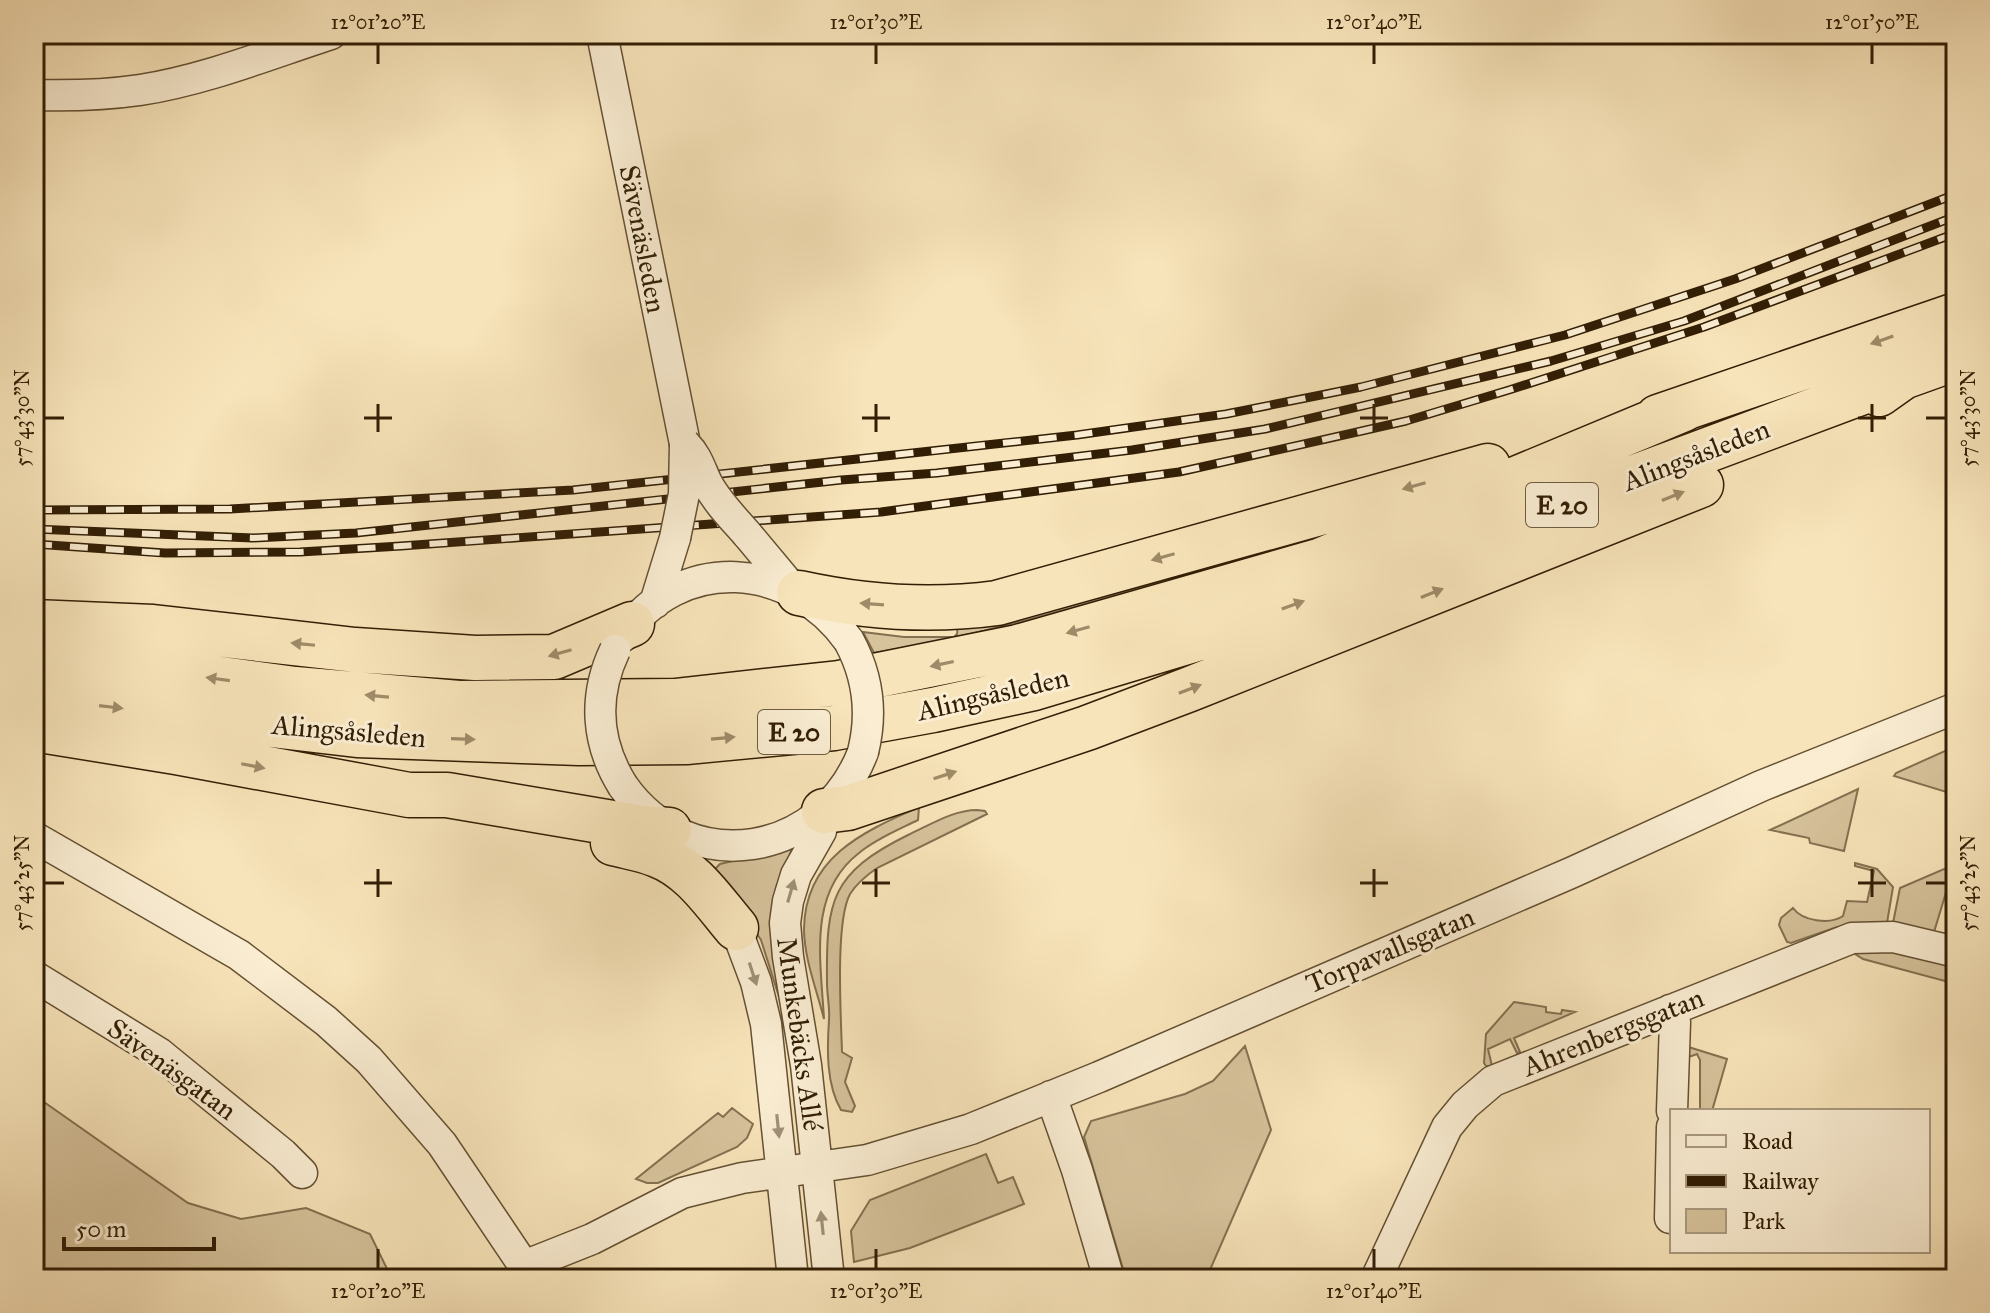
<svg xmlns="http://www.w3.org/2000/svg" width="1990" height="1313" viewBox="0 0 1990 1313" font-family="'IM FELL Great Primer',serif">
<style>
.green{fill:#d6c29b;stroke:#847050;stroke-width:2}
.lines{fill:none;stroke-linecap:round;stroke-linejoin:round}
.minor-casing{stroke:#645032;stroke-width:33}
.highway-casing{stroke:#321e05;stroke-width:47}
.minor{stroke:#faedd2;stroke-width:30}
.highway{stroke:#f8e4ba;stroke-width:44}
.rail-casing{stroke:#321e05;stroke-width:9}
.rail{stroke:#faedd2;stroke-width:6;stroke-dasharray:18;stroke-linecap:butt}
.minor-bridge-casing{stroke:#645032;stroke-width:33;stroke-linecap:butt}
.minor-bridge{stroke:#faedd2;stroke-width:30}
.oneway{fill:#9f8b69}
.oneway2{fill:#a09076}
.ticks{fill:none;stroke:#321e05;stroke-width:3}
.labels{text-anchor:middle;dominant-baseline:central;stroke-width:6;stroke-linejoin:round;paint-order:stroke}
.shield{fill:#faedd2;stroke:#6e5c42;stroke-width:2}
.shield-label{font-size:26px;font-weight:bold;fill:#321e05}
.street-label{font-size:28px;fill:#321e05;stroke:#faedd2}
.neatline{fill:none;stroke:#321e05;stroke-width:3}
.ticks-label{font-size:20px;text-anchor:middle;fill:#321e05}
</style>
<rect width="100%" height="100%" fill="#f8e4ba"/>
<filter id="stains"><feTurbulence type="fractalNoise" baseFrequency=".0025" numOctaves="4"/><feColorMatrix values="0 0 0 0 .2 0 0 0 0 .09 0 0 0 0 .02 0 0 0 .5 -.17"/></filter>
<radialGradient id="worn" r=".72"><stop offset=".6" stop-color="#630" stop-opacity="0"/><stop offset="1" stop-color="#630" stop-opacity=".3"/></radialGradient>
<path class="green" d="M 1196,570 C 1090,604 984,635 874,653 L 863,632 L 904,637 L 954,637 L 957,634 L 958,622 Z
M 1956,746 L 1956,795 L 1894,776 L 1896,773 Z
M 1858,789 L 1844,851 L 1810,843 L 1809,838 L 1770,830 Z
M 919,807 L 918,820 C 898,830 876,839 859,853 C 807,893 821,961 824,1019 C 817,991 804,958 804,929 C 805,857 863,832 919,807 Z
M 977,810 L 985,811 L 987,814 L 877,868 C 867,875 857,883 850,894 C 835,922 841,1017 842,1052 L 852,1058 L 845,1082 L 855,1106 L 852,1112 L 841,1110 C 826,1084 827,1049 829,1020 C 830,1008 827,995 827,983 C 826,900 831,873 908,835 C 930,825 953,810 977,810 Z
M 792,847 C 790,861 780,874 776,888 C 766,925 774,958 782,994 L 780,1000 L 761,940 L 714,870 L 720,864 Z
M 1855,863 L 1877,869 L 1893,887 L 1887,923 L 1837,927 L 1791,943 L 1787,942 L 1779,925 L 1781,918 L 1793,908 C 1802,921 1830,925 1843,916 L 1847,901 L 1867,902 L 1874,871 L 1855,866 Z
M 1944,869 L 1948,870 L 1951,876 L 1934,932 L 1893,923 L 1900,888 Z
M 1888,949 L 1956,967 L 1956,984 L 1863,959 L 1852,952 Z
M 1514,1002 L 1546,1007 L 1546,1012 L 1561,1014 L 1562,1010 L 1575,1012 L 1514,1038 L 1520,1052 L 1517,1053 L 1510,1039 L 1488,1049 L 1492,1066 L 1486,1066 L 1484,1063 L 1486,1034 Z
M 1682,1045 L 1727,1059 L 1712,1111 L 1700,1111 L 1700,1060 L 1697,1054 L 1683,1059 Z
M 1245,1046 L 1271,1130 L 1206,1279 L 1126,1279 L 1084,1137 L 1091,1121 L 1185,1094 L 1213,1081 Z
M 34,1095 L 188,1203 L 241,1219 L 306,1208 L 370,1234 L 392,1279 L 34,1279 Z
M 732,1108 L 753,1124 L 747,1138 L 737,1147 L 658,1183 L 647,1183 L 636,1179 L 718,1113 L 723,1117 Z
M 986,1154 L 998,1183 L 1013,1177 L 1024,1204 L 910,1248 L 854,1262 L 851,1231 L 870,1200 Z"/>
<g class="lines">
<defs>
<path id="minor" d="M 602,34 L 685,444
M 34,95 C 69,96 105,95 140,90 C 205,80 269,54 331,34
M 747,534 L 793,589
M 655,603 L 675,538
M 622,637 C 680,552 792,561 849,641
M 623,786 C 690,881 823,857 863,752
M 823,813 L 821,831 L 796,875 L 788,901 L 785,923 L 788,957 L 806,1065 L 829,1279
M 34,837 L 239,955 L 326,1021 L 369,1060 L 442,1144 L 524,1266 L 527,1279
M 729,910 L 756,982 L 766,1024 L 793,1279
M 34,976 L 159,1053 L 283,1154 L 302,1173
M 1670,1010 L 1675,1022 L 1672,1111
M 1051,1096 L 1077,1170 L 1109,1279
M 1670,1218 L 1672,1127
M 524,1266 L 592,1239 L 682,1193 L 742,1178 L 867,1160 L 971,1129 L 1099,1077 L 1573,872 L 1761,786 L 1956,708
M 1376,1279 L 1447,1127 L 1465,1105 L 1493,1081 L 1852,938 L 1893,937 L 1956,952"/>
<path id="highway" d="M 1879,394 L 1903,377 L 1956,358
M 1658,417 L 1956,315
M 799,593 C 863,607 931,612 997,603 L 1488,466
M 34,622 L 153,627 L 355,650 L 475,658 L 554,657 L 632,624
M 34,654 L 295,689 L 459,703 L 675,701 L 839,683 L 1018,647 L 1319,561 L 1684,409
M 34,697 L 357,735 L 579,743 L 686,742 L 834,728 L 933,710 L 1034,688 L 1220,632 L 1903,377
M 34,729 L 176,752 L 409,795 L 447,795 L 642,828 L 669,830
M 824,811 L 848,808 L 1087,728 L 1190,689 L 1701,485
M 613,843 C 628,847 643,849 657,855 C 692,868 713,901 736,928"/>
</defs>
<use href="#minor" class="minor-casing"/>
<use href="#highway" class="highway-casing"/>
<use href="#minor" class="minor"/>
<use href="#highway" class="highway"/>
<defs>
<path id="rail" d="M 34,510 L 230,509 L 573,490 L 1077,435 L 1226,414 L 1361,387 L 1565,335 L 1735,279 L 1956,194
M 34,529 L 253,538 L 356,533 L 841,480 L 937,473 L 1132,450 L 1265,429 L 1551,361 L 1684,321 L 1956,216
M 34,544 L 165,553 L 300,552 L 401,546 L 881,512 L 1179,472 L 1406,421 L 1509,390 L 1704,327 L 1956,233"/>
</defs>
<use href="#rail" class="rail-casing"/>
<use href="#rail" class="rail"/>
<defs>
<path id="minor-bridge" d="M 685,444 C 697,456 700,468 707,483 C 717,502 733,518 747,534
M 675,538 L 684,494 L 685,444
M 849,641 C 868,676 873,712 863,752
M 615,650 C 593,696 596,743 623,786"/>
</defs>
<use href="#minor-bridge" class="minor-bridge-casing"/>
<use href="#minor-bridge" class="minor-bridge"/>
</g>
<defs><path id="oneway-solid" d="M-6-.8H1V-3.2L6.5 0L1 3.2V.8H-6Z" transform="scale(2)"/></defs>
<g class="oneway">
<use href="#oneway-solid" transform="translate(1882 340) rotate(161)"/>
<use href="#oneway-solid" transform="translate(1414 486) rotate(164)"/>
<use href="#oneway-solid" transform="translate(1673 496) rotate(-22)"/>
<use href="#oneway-solid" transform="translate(1163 557) rotate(164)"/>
<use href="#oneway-solid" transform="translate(1432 593) rotate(-22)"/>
<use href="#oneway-solid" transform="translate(872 604) rotate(-176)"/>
<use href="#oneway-solid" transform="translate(1293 605) rotate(-20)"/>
<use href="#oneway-solid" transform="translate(1078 630) rotate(164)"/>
<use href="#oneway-solid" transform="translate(303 644) rotate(-174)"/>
<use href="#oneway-solid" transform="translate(560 653) rotate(164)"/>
<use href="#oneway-solid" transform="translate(942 664) rotate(168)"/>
<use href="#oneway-solid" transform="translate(218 679) rotate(-172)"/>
<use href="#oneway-solid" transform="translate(1190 689) rotate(-21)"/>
<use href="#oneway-solid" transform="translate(377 696) rotate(-175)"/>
<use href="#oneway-solid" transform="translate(111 707) rotate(7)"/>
<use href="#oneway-solid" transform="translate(723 738) rotate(-5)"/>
<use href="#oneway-solid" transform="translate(463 739) rotate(2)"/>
<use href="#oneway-solid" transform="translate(253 766) rotate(11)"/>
<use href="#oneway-solid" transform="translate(945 775) rotate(-18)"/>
</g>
<g class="oneway2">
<use href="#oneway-solid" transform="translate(791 891) rotate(-74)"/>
<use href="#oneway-solid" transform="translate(753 974) rotate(72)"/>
<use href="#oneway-solid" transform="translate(778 1126) rotate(84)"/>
<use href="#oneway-solid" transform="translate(822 1223) rotate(-96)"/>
</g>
<path class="ticks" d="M 378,44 L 378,64M 876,44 L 876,64M 1374,44 L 1374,64M 1872,44 L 1872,64M 378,404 L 378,432M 876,404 L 876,432M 1374,404 L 1374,432M 1872,404 L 1872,432M 44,418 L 64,418M 364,418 L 392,418M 862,418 L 890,418M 1360,418 L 1388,418M 1858,418 L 1886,418M 1926,418 L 1946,418M 378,869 L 378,897M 876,869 L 876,897M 1374,869 L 1374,897M 1872,869 L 1872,897M 44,883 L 64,883M 364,883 L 392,883M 862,883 L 890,883M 1360,883 L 1388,883M 1858,883 L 1886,883M 1926,883 L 1946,883M 378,1249 L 378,1269M 876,1249 L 876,1269M 1374,1249 L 1374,1269"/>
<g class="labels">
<g class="shield">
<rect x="1526" y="483" width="72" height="44" rx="6"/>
<rect x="758" y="710" width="72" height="44" rx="6"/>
</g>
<g class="shield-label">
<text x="1562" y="505">E 20</text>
<text x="794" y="732">E 20</text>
</g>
<g class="street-label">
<text transform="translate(643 239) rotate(79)">Sävenäsleden</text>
<text transform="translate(1696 455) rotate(-21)">Alingsåsleden</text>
<text transform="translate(993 694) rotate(-13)">Alingsåsleden</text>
<text transform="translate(349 731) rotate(5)">Alingsåsleden</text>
<text transform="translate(1390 950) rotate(-23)">Torpavallsgatan</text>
<text transform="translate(1613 1032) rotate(-22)">Ahrenbergsgatan</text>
<text transform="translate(800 1034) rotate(82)">Munkebäcks Allé</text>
<text transform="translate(172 1069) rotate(36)">Sävenäsgatan</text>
</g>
</g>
<rect width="1990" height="1313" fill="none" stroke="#f8e4ba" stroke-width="88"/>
<rect x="1670" y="1109" width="260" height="144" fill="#faedd2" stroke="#aa9a80" stroke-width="2"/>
<rect x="1686" y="1135" width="40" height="12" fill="#faedd2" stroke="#aa9a80" stroke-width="2"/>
<text x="1742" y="1149" font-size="24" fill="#321e05">Road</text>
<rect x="1686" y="1175" width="40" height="12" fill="#321e05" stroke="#aa9a80" stroke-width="2"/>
<text x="1742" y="1189" font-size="24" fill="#321e05">Railway</text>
<rect x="1686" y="1209" width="40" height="24" fill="#d6c29b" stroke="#aa9a80" stroke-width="2"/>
<text x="1742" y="1229" font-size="24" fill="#321e05">Park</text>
<path d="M64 1237v12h150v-12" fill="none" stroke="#321e05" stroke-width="4"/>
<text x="76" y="1237" font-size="24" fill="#321e05" stroke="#faedd2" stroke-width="6" paint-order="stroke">50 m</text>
<rect x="44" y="44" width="1902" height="1225" class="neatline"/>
<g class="ticks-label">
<text x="378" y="29">12°01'20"E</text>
<text x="876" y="29">12°01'30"E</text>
<text x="1374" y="29">12°01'40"E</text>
<text x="1872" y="29">12°01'50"E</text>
<text transform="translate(22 418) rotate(-90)" y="7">57°43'30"N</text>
<text transform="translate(1968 418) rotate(-90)" y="7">57°43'30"N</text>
<text transform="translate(22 883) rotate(-90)" y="7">57°43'25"N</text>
<text transform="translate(1968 883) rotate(-90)" y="7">57°43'25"N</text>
<text x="378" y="1298">12°01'20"E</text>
<text x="876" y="1298">12°01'30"E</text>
<text x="1374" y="1298">12°01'40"E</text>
</g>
<rect width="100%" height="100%" filter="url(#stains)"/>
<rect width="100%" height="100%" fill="url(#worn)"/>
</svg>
